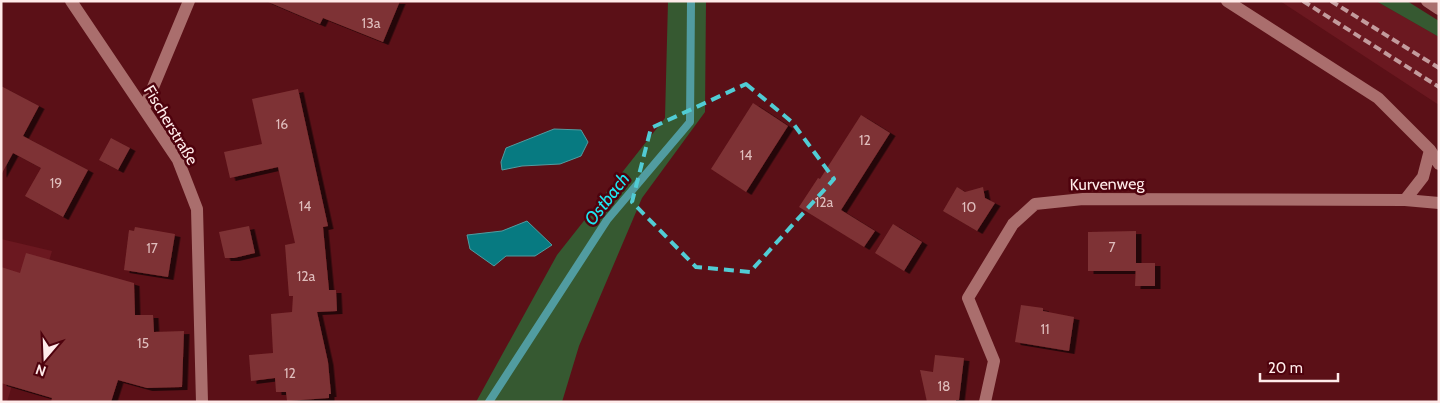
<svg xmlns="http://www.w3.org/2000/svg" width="1440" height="403" viewBox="0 0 1440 403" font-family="Cabin,sans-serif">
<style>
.built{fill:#6b1820}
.green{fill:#365931}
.water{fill:#077a81;stroke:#519ca0}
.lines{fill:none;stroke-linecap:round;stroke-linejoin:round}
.stream{stroke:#519ca0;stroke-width:8}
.building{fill:#7e3234;filter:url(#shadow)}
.minor{stroke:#aa6e6d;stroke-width:12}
.rail{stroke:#c39b9d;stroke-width:4;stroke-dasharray:8 4;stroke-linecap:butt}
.marked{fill:none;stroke:#51ccd4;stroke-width:4;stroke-dasharray:10 6;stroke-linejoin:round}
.labels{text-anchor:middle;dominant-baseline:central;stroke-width:5;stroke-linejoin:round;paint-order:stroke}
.number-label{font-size:14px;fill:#dfbdbc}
.street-label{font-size:16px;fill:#ffebea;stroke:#4e020d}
.water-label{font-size:18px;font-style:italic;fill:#1de7f2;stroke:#4e020d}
</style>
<defs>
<filter id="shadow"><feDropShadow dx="5.5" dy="3" stdDeviation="0" flood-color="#0009"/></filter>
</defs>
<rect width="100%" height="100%" fill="#5b1017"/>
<path class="built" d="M 1280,1 L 1376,1 L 1439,37 L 1439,105 Z
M 1,239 L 52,251 L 7,402 L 1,402 Z"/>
<path class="green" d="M 668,1 L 706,1 L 705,112 L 642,198 L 579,346 L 562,402 L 476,402 L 557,255 L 665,118 Z
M 1376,1 L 1407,1 L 1439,21 L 1439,37 Z"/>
<path class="water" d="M 554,129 L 581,130 L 588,142 L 581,156 L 560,164 L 522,166 L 502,170 L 501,162 L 506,148 Z
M 527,221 L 552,245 L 535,256 L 506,256 L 494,266 L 470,249 L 467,235 L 502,231 Z"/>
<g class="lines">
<path class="stream" d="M 489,402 L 607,220 L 690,122 L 691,1"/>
</g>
<path class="building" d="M 266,1 L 400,1 L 383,42 L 323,18 L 320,24 Z
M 1,86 L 39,106 L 23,136 L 88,170 L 63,217 L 25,196 L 41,168 L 13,153 L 1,175 Z
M 298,89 L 328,226 L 323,227 L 329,290 L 336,290 L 337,311 L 317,312 L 328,362 L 331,394 L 329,394 L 329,398 L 287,401 L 286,392 L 276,392 L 275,378 L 251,381 L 249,355 L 273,353 L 271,314 L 292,312 L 293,296 L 289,296 L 285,245 L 295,243 L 278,167 L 230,178 L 224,152 L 262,144 L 252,99 Z
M 753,103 L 788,126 L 746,192 L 711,169 Z
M 861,115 L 890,133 L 841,210 L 875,231 L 864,247 L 799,207 L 818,178 L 820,179 Z
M 111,138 L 130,148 L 118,170 L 99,160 Z
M 957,187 L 965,192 L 983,187 L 985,198 L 995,203 L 977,231 L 943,211 Z
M 893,224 L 922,242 L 904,271 L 875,253 Z
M 249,226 L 255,253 L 234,258 L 225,258 L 219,232 Z
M 135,227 L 175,234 L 168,277 L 124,270 L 129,230 L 134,231 Z
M 1136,231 L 1136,271 L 1088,271 L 1088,232 Z
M 26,253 L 134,283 L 135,315 L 153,315 L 154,332 L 184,331 L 182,387 L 147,388 L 118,380 L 111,402 L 51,402 L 52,398 L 1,383 L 1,267 L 20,273 Z
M 1136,263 L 1155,263 L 1155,286 L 1135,286 Z
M 1021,305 L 1043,308 L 1043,311 L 1074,317 L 1069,351 L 1015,342 Z
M 935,355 L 964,358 L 959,400 L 956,400 L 956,402 L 927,402 L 920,370 L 933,372 Z"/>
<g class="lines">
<path class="minor" d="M 71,1 L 178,160 L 197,209 L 202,402
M 1227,1 L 1378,98 L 1430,150 L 1439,164
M 1427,1 L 1439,9
M 144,109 L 189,1
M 1405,200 L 1423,177 L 1430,150
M 985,402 L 994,361 L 968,298 L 1013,224 L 1035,204 L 1083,199 L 1405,200 L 1439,203"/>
<path class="rail" d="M 1303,1 L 1439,87
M 1331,1 L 1439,68"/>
</g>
<path class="marked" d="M 746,84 L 792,122 L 834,179 L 750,272 L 696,267 L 632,202 L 651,128 Z"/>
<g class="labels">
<g class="number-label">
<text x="371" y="23">13a</text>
<text x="282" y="124">16</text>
<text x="865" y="140">12</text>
<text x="746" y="155">14</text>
<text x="56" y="183">19</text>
<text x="824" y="202">12a</text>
<text x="305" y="206">14</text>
<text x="969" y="207">10</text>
<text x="1112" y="247">7</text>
<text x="152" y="248">17</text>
<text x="306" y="276">12a</text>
<text x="1045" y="329">11</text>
<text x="143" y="343">15</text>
<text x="290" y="373">12</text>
<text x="944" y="386">18</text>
</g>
<g class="street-label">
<text transform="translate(171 125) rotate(59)">Fischerstraße</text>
<text transform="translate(1107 184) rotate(-1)">Kurvenweg</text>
</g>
<g class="water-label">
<text transform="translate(607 199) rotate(-52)">Ostbach</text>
</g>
</g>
<rect width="1440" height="403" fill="none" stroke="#ffebea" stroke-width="5"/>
<g transform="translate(45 358) rotate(199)" stroke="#4e020d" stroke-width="4" paint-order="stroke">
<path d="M0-4L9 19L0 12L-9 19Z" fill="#ffebea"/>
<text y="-8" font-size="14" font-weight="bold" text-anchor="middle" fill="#ffebea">N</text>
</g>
<path d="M1260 373v8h78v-8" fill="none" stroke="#ffebea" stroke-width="2.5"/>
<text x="1268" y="373" font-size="15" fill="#ffebea" stroke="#4e020d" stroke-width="4" paint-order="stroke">20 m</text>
</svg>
